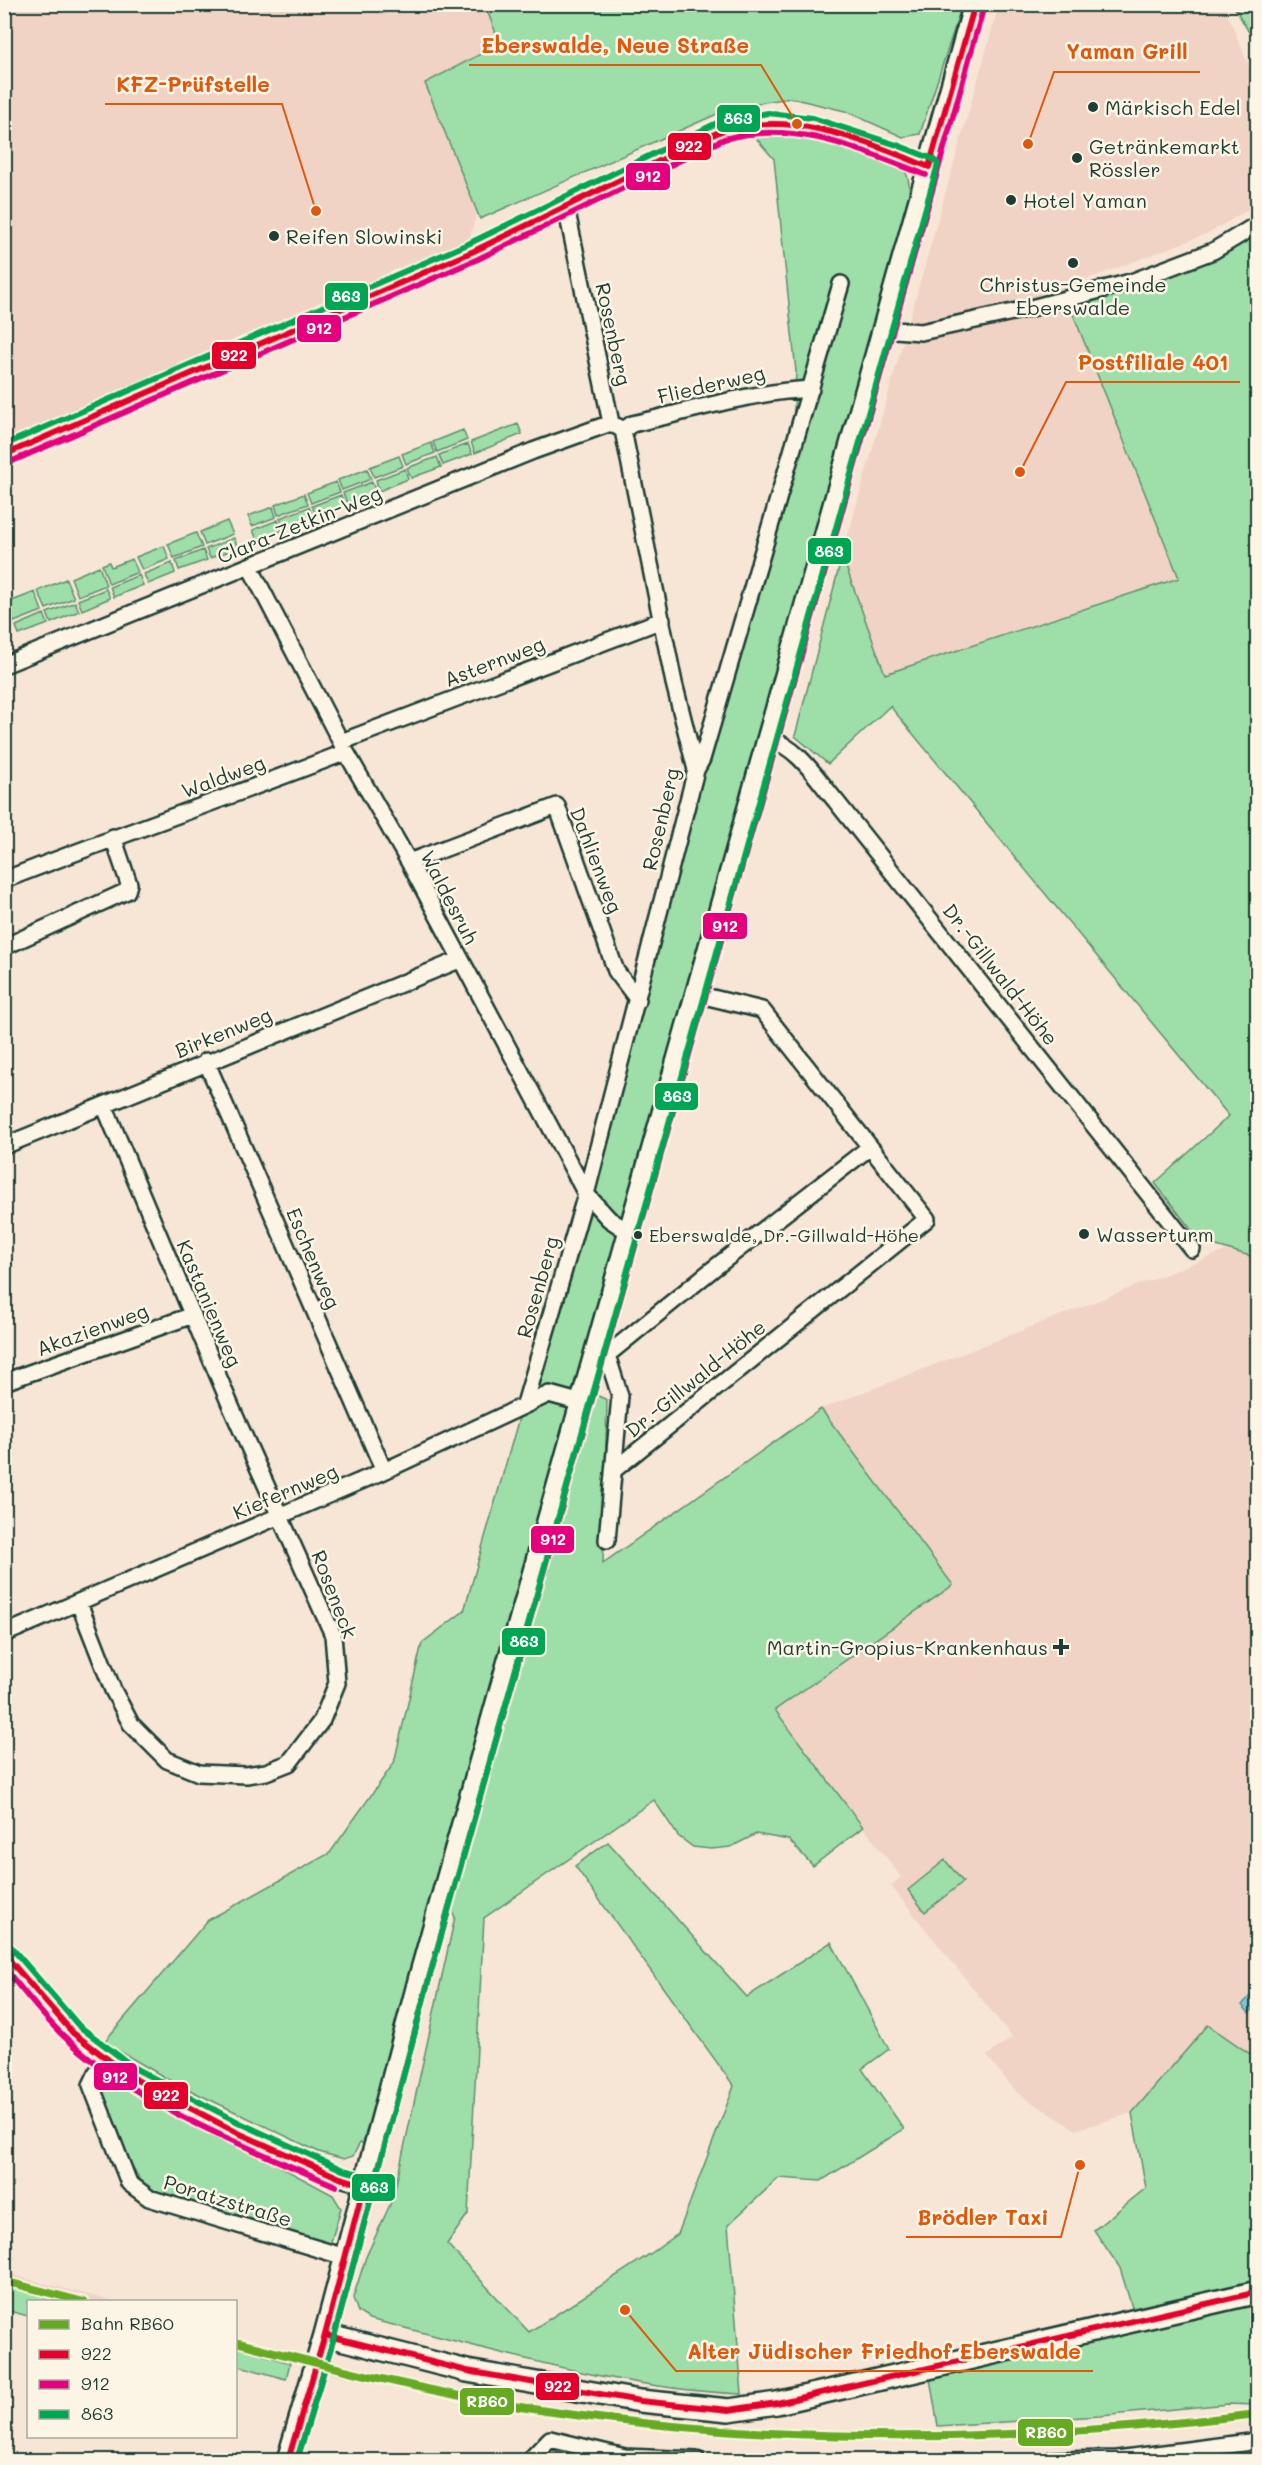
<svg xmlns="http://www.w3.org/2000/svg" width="1262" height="2465" viewBox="0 0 1262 2465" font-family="Mali,sans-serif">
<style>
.built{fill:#f0d3c4}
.green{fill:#9edfa9;stroke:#5e8e6e;stroke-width:1.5}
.water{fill:#7cc8db;stroke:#579098;stroke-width:1.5}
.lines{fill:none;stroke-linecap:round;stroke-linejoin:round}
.street-casing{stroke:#1f3d34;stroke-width:20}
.secondary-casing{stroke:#1f3d34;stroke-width:26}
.street{stroke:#fcf5e5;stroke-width:15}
.secondary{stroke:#fcf5e5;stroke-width:21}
.bus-1-casing{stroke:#fcf5e5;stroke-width:10}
.bus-2-casing{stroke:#fcf5e5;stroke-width:10}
.bus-3-casing{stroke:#fcf5e5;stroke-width:10}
.bus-1{stroke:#e4002b;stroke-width:6}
.bus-2{stroke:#e5007d;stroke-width:6}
.bus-3{stroke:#00a651;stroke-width:6}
.rail-1-casing{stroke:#fcf5e5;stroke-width:12}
.rail-1{stroke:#6a2;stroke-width:8}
.poi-dot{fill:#1f3d34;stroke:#fcf5e5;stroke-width:2}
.labels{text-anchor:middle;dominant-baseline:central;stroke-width:5;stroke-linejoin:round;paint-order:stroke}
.bus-label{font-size:18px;fill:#1f3d34;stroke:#fcf5e5;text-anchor:start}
.poi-label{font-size:20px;fill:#1f3d34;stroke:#fcf5e5;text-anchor:start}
.street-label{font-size:20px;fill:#1f3d34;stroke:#fcf5e5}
.leader{fill:none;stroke:#de580e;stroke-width:2}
.callout-dot{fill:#de580e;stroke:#fcf5e5;stroke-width:2}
.callout-label{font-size:21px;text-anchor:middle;font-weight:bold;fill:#de580e;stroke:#fcf5e5;stroke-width:5;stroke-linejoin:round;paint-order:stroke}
.line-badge{stroke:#fcf5e5;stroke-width:2}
.badge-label{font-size:16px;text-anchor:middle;font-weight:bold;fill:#fff}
</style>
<rect width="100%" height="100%" fill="#f7e6d6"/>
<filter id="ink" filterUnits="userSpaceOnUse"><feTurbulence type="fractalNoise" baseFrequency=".0167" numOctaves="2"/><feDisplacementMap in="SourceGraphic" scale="12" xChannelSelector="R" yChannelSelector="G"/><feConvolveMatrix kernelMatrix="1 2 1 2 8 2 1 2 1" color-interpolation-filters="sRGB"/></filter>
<g filter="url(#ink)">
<path class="built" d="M 5,5 L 485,5 L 500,44 L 426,84 L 477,211 L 469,241 L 5,445 Z
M 713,5 L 824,5 L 823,8 Z
M 999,5 L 1224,5 L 1257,86 L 1257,204 L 1209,233 L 1064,288 L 1179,578 L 884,674 L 842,556 Z
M 1230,1249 L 1257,1258 L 1257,2059 L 1208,2025 L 1132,2113 L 1076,2130 L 1017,2093 L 987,2056 L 1012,2037 L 891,1886 L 901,1877 L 775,1710 L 952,1584 L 821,1409 Z
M 4,2273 L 93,2296 L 113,2301 L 69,2301 L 5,2286 Z
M 236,2336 L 347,2368 L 345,2378 L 236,2347 Z"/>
<path class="green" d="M 713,4 L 823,8 L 824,4 L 962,5 L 920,134 L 903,137 L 845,111 L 791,98 L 764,102 L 731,113 L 717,114 L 480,219 L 425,83 L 500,44 L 485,5 Z
M 371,5 L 402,5 L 383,13 Z
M 1233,5 L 1257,5 L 1257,46 Z
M 774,129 C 802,134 892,148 906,173 C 912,185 908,203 907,215 L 366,2144 L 360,2143 L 353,2156 L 344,2159 L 319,2152 L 171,2081 L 104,2042 L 208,1920 L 330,1853 L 394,1763 L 422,1643 L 464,1611 L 587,1179 L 793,425 L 796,372 L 774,159 L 750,131 Z
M 1257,224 L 1257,1258 L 1200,1241 L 1155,1183 L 1229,1116 L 890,706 L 828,764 L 795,736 L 842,556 L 885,674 L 1179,578 L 1067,299 L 1131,282 Z
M 518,424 L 522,434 L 475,453 L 471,442 Z
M 463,430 L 467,440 L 437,452 L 433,442 Z
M 431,443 L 435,453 L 406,464 L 402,454 Z
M 468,444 L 472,454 L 443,465 L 439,455 Z
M 399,456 L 403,466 L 374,477 L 370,467 Z
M 437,457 L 441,467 L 411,478 L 407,468 Z
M 367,469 L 371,479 L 342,490 L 338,480 Z
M 405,469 L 408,479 L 379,491 L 376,480 Z
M 336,482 L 340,492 L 311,503 L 307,493 Z
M 372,482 L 376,492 L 347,503 L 343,493 Z
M 304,494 L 308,504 L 278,515 L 275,505 Z
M 341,495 L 345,505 L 316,516 L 312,506 Z
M 273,507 L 276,517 L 252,526 L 248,516 Z
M 309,507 L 313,517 L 284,528 L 280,518 Z
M 278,520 L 282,531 L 257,540 L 253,530 Z
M 227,521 L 233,534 L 205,545 L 200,532 Z
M 196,533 L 202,547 L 174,558 L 168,544 Z
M 234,538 L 238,548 L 210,558 L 206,549 Z
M 164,546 L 169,559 L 142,570 L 136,557 Z
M 203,550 L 207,560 L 179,570 L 176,561 Z
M 132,559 L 138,572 L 109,584 L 102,565 L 109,562 L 111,567 Z
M 172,563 L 175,573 L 148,584 L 144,574 Z
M 99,566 L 106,585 L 78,596 L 71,578 Z
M 139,575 L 143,585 L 114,597 L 110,587 Z
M 66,579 L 74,598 L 46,609 L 38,591 Z
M 106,589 L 110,598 L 82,610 L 78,600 Z
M 35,592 L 42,611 L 14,622 L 7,603 Z
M 75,602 L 79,611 L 51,623 L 47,613 Z
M 44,614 L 48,624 L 19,635 L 16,626 Z
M 594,1394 L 607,1400 L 603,1563 L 821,1409 L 953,1585 L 775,1710 L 863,1827 L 813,1866 L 789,1840 L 756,1834 L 731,1847 L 711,1849 L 693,1847 L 678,1836 L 654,1800 L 484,1918 L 468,2214 L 447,2244 L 529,2332 L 650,2254 L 678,2234 L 734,2086 L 575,1866 L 608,1842 L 747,1997 L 831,1942 L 889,2049 L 862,2069 L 904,2129 L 821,2181 L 779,2178 L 728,2225 L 742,2394 C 615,2389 492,2349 369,2319 L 358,2312 L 353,2298 L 366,2257 L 393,2198 L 455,1917 L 449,1905 Z
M 945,1860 L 963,1882 L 925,1912 L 908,1890 Z
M 1208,2025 L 1257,2059 L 1257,2285 L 1134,2314 L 1120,2268 L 1094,2230 L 1146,2188 L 1132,2113 Z
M 106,2073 L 333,2195 L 341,2208 L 330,2245 L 156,2194 L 142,2183 L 126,2155 L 102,2099 L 101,2081 Z
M 5,2286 L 69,2301 L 28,2302 L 28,2316 L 5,2310 Z
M 1257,2300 L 1257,2405 L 1228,2404 L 1100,2416 L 938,2426 L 930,2379 Z
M 236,2347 L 290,2363 L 286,2379 L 236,2365 Z"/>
<path class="water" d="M 1257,1988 L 1257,2006 L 1249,2013 L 1242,2005 Z"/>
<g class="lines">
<defs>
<path id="street" d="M 883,329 L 921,332 L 1031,308 L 1131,282 L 1213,251 L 1258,224
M 623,430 L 632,424 C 691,411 750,392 811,389
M 4,455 L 474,251 L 721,131 C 738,126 757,122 775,122 C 818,123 888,151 929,167
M 250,567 L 346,752 L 409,862 L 586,1194 L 609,1219 L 630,1233
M 4,665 L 533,451 L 611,423
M 767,738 C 798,747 815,776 835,800 L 1192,1249
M 341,742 L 662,620
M 696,770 L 702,759 L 841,284
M 409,862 L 557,806 L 616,971 L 638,1000
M 4,880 C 118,835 233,796 346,752
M 4,947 L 127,891 L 129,884 L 113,837
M 206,1061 L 384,1471
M 4,1146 L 459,960
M 597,1352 L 607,1355 L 713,1269 L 870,1147
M 4,1382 L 193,1315
M 525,1404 L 586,1194 L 696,770 L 674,683 L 623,430 L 611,423 L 566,207
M 614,1470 L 927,1219 L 762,1010 L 696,994
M 607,1540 L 620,1396 L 607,1355
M 79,1603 L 113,1690 L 131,1724 L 167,1760 L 199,1773 L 246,1775 L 266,1772 L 289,1763 L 322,1720 L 337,1683 L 333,1635 L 232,1409 L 104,1105
M 4,1634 L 384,1471 L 549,1394 L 582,1403
M 4,1953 C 27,1980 48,2009 73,2033 C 139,2096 256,2139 340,2178 L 364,2185
M 104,2058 L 91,2085 L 129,2183 L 149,2198 L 345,2257
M 530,2460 L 550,2439 L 625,2457 L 697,2460
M 1052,2460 L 1117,2459 L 1258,2441"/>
<path id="secondary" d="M 325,2335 L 467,2371 L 640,2401 L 729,2410 L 777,2403 L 1258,2292
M 288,2460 L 325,2335 L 421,1973 L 975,4"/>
</defs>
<use href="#street" class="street-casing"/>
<use href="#secondary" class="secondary-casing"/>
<use href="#street" class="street"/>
<use href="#secondary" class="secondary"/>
<defs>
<path id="bus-1" d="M 929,167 L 975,4
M 4,455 L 474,251 L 721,131 C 795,110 861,140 929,167
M 4,1954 L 73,2033 L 131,2077 L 236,2132 L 340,2178 L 364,2185
M 325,2335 L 467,2371 L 640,2401 L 729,2410 L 777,2403 L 1258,2292
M 288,2460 L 325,2335 L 364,2185"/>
<path id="bus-2" d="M 8,463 L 478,259 L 724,139 C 795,119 860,150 926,175
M 4,1968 C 25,1992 44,2019 68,2040 C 144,2109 244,2145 336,2186
M 297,2460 L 334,2337 L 430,1975 L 984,6"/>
<path id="bus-3" d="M 4,445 L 470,243 L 719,122 L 768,113 L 813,118 L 897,145 L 933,159 L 938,164 L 430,1975 L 334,2337 L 297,2460
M 11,1947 L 79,2026 L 136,2069 L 240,2123 L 343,2170 L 367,2176"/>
</defs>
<use href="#bus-1" class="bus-1-casing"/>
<use href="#bus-2" class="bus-2-casing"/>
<use href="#bus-3" class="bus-3-casing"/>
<use href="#bus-1" class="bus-1"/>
<use href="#bus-2" class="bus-2"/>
<use href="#bus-3" class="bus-3"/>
<defs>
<path id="rail-1" d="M 4,2281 L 84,2302
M 236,2342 C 328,2367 420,2390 514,2406 C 760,2446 1010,2444 1258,2414"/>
</defs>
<use href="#rail-1" class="rail-1-casing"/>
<use href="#rail-1" class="rail-1"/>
</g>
</g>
<g class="poi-dot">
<circle cx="1093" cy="107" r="6"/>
<circle cx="1077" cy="158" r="6"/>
<circle cx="1011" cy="200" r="6"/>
<circle cx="274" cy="236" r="6"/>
<circle cx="1073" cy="263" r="6"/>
<circle cx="1084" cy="1234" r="6"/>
<circle cx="638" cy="1235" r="5"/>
<path d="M1058 1638h6v6h6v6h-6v6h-6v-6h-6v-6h6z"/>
</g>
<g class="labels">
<g class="bus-label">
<text x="649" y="1235">Eberswalde, Dr.-Gillwald-Höhe</text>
</g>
<g class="poi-label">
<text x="1105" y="107">Märkisch Edel</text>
<text x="1089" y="146">Getränkemarkt<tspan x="1089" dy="23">Rössler</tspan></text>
<text x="1023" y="200">Hotel Yaman</text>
<text x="286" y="236">Reifen Slowinski</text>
<text x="1073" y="284" text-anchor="middle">Christus-Gemeinde<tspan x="1073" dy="23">Eberswalde</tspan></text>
<text x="1096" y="1234">Wasserturm</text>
<text x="1048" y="1647" text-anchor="end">Martin-Gropius-Krankenhaus</text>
</g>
<g class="street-label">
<text transform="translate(614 334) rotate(78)">Rosenberg</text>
<text transform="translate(711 384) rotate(-13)">Fliederweg</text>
<text transform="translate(299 524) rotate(-22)">Clara-Zetkin-Weg</text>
<text transform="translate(494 661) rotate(-21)">Asternweg</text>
<text transform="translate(223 776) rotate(-20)">Waldweg</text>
<text transform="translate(660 819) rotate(-77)">Rosenberg</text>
<text transform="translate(597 860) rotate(69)">Dahlienweg</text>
<text transform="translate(450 897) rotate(63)">Waldesruh</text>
<text transform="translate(1001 974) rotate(52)">Dr.-Gillwald-Höhe</text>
<text transform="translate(223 1032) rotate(-22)">Birkenweg</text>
<text transform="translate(314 1258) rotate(67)">Eschenweg</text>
<text transform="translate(537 1287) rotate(-74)">Rosenberg</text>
<text transform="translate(210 1303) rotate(67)">Kastanienweg</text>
<text transform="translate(92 1329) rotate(-20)">Akazienweg</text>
<text transform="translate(695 1378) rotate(-39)">Dr.-Gillwald-Höhe</text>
<text transform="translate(285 1491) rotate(-23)">Kiefernweg</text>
<text transform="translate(335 1594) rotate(69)">Roseneck</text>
<text transform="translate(228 2200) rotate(17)">Poratzstraße</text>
</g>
</g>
<path class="leader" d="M797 124L761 65H469M1028 144L1054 72H1200M316 211L282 104H105M1020 472L1066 382H1240M1080 2165L1061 2237H906M625 2310L676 2371H1093"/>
<g class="callout-dot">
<circle cx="797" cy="124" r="6"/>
<circle cx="1028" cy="144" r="6"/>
<circle cx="316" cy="211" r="6"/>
<circle cx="1020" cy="472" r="6"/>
<circle cx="1080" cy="2165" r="6"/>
<circle cx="625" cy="2310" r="6"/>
</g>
<g class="callout-label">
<text x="615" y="53">Eberswalde, Neue Straße</text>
<text x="1127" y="59">Yaman Grill</text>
<text x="193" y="92">KFZ-Prüfstelle</text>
<text x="1153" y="370">Postfiliale 401</text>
<text x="983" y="2225">Brödler Taxi</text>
<text x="884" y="2359">Alter Jüdischer Friedhof Eberswalde</text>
</g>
<g class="line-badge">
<rect x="716" y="104" width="45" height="29" rx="6" fill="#00a651"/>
<rect x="667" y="132" width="45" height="29" rx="6" fill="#e4002b"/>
<rect x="625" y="162" width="46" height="29" rx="6" fill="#e5007d"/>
<rect x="324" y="282" width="45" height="29" rx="6" fill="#00a651"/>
<rect x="296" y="314" width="46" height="29" rx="6" fill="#e5007d"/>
<rect x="211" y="341" width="46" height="29" rx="6" fill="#e4002b"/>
<rect x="807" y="537" width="45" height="28" rx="6" fill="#00a651"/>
<rect x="702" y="912" width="46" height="28" rx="6" fill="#e5007d"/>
<rect x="654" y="1082" width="45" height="29" rx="6" fill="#00a651"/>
<rect x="530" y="1525" width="45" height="29" rx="6" fill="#e5007d"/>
<rect x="501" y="1627" width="45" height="29" rx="6" fill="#00a651"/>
<rect x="93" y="2062" width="45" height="29" rx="6" fill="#e5007d"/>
<rect x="143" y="2081" width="46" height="29" rx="6" fill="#e4002b"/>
<rect x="351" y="2173" width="45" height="29" rx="6" fill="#00a651"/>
<rect x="535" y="2372" width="45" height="29" rx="6" fill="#e4002b"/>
<rect x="459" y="2387" width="56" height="29" rx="6" fill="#6a2"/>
<rect x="1017" y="2418" width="57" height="29" rx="6" fill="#6a2"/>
</g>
<g class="badge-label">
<text x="738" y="124">863</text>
<text x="689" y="152">922</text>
<text x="648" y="182">912</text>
<text x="346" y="302">863</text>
<text x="319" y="334">912</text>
<text x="234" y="361">922</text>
<text x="829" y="557">863</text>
<text x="725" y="932">912</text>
<text x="677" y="1102">863</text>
<text x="553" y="1545">912</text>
<text x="524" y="1647">863</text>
<text x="115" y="2083">912</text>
<text x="166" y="2101">922</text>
<text x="374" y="2193">863</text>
<text x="558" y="2392">922</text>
<text x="487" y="2407">RB60</text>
<text x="1046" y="2438">RB60</text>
</g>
<rect width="1262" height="2465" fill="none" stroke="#fcf5e5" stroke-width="24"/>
<rect x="12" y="12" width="1238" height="2441" fill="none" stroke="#1f3d34" stroke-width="2" filter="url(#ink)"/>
<rect x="27" y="2300" width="210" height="138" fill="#fcf5e5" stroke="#a4ab9e" stroke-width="1.5"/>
<rect x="39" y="2320" width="30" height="9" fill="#66aa22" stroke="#a4ab9e" stroke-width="1.5"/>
<text x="81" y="2330" font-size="18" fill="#1f3d34">Bahn RB60</text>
<rect x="39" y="2350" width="30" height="9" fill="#e4002b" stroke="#a4ab9e" stroke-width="1.5"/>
<text x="81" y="2360" font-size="18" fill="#1f3d34">922</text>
<rect x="39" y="2380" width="30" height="9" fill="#e5007d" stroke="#a4ab9e" stroke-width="1.5"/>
<text x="81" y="2390" font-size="18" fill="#1f3d34">912</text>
<rect x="39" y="2410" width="30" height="9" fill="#00a651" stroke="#a4ab9e" stroke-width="1.5"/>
<text x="81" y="2420" font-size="18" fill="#1f3d34">863</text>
</svg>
